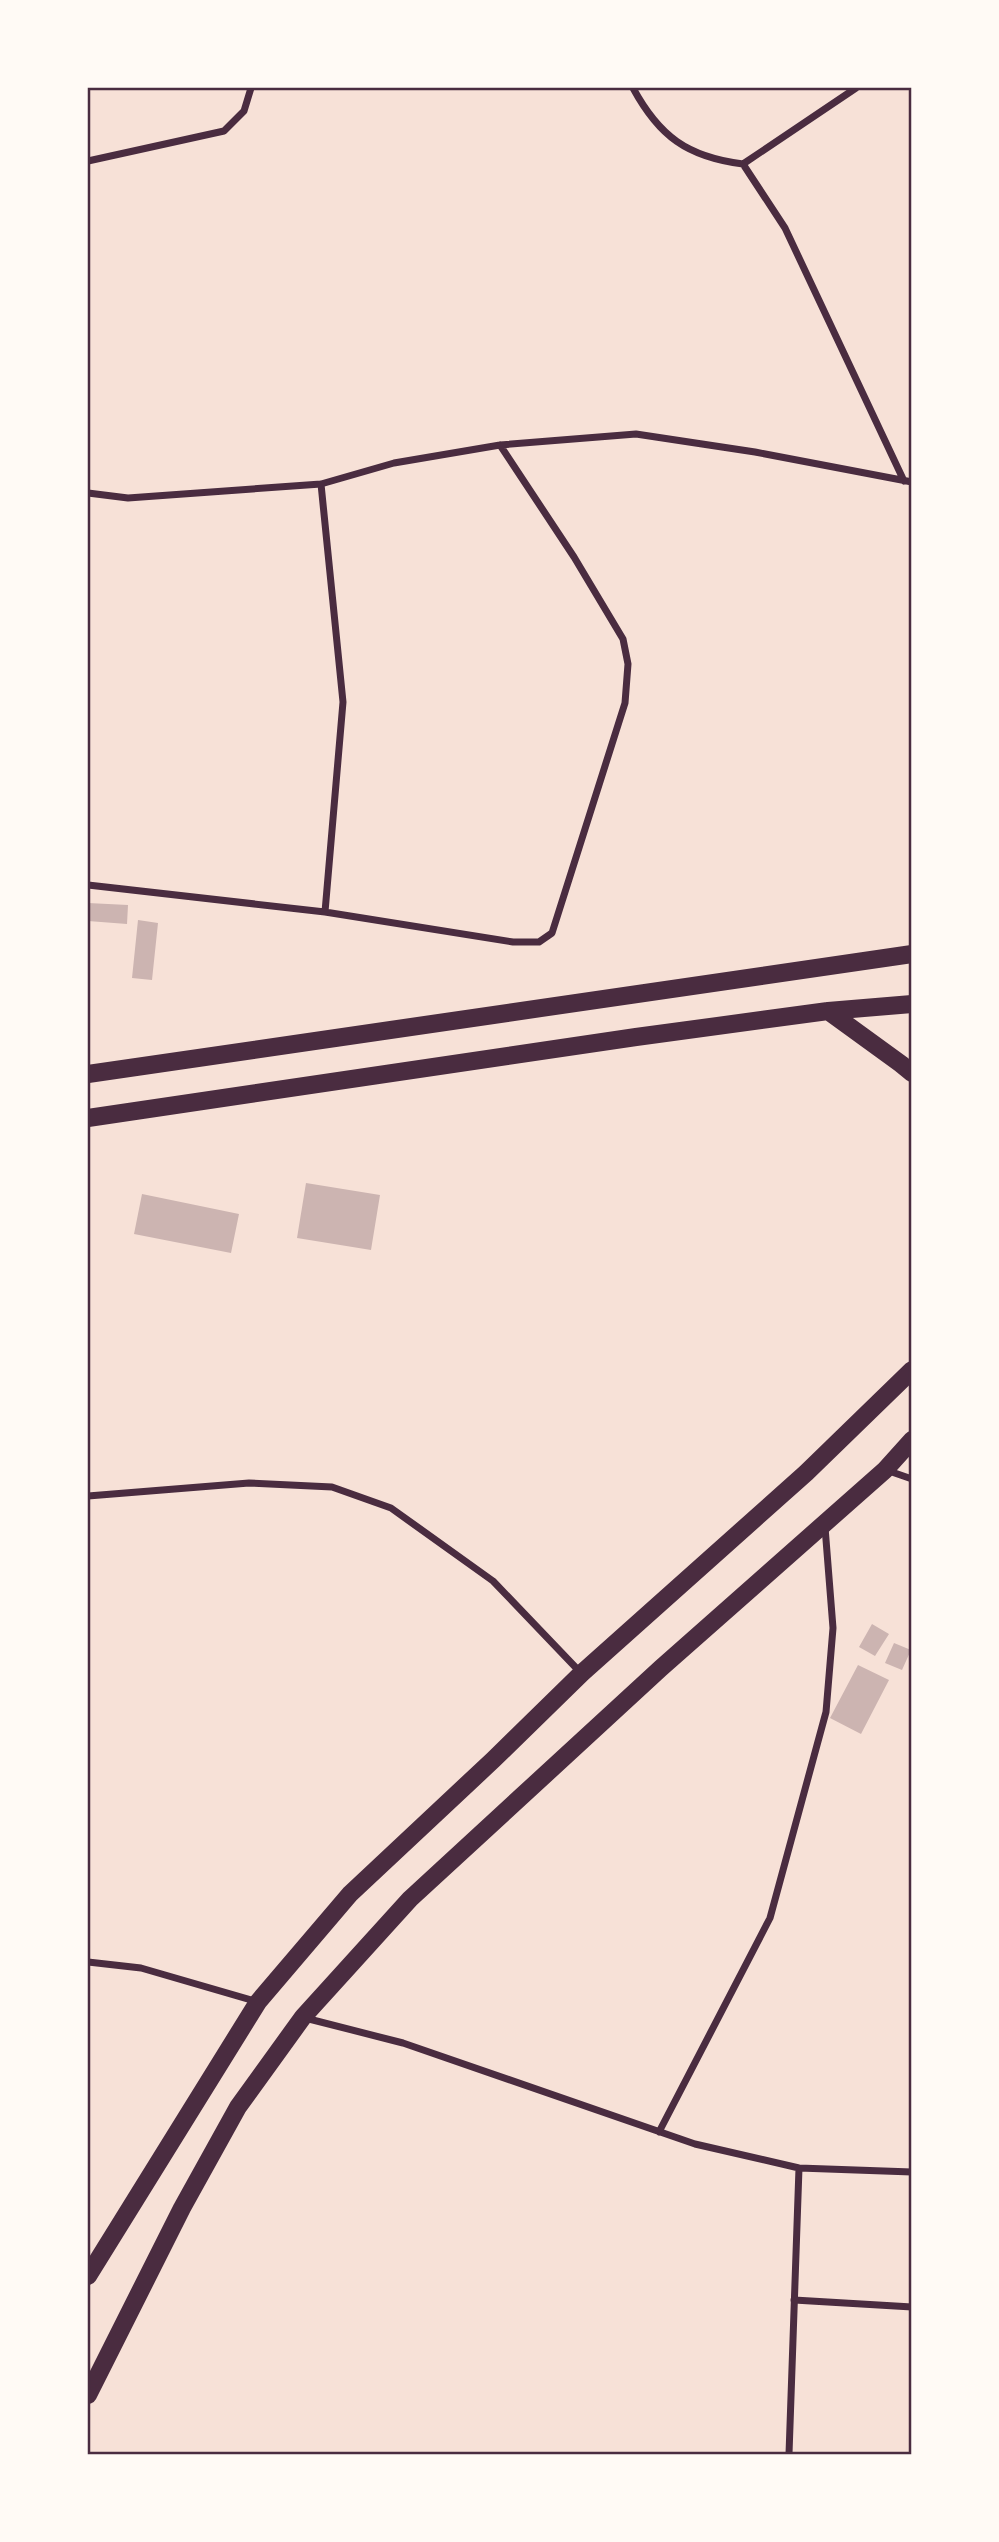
<svg xmlns="http://www.w3.org/2000/svg" width="999" height="2542" viewBox="0 0 999 2542" font-family="Georgia,serif">
<style>
.building{fill:#ccb4b1}
.lines{fill:none;stroke-linecap:round;stroke-linejoin:round}
.minor{stroke:#4a2c40;stroke-width:7}
.primary{stroke:#4a2c40;stroke-width:18}
.neatline{fill:none;stroke:#4a2c40;stroke-width:2.5}
</style>
<rect width="100%" height="100%" fill="#f7e1d7"/>
<path class="building" d="M 88,903 L 128,905 L 127,924 L 88,921 Z
M 138,920 L 158,923 L 152,980 L 132,978 Z
M 306,1183 L 380,1195 L 371,1250 L 297,1238 Z
M 142,1194 L 239,1214 L 231,1253 L 134,1234 Z
M 872,1624 L 889,1634 L 875,1656 L 859,1647 Z
M 894,1643 L 911,1650 L 902,1670 L 885,1663 Z
M 858,1665 L 889,1680 L 861,1734 L 830,1718 Z"/>
<g class="lines">
<path class="minor" d="M 633,88 C 659,136 687,157 743,164 L 856,88
M 88,161 L 224,131 L 244,111 L 251,88
M 743,164 L 785,228 L 904,481
M 321,484 L 343,702 L 325,912
M 88,493 L 128,498 L 321,484 L 394,463 L 500,445 L 636,434 L 755,452 L 912,482
M 88,885 L 325,912 L 513,942 L 539,942 L 552,933 L 625,703 L 628,664 L 623,639 L 574,557 L 500,445
M 886,1470 L 912,1479
M 88,1496 L 249,1483 L 332,1487 L 391,1508 L 493,1581 L 581,1673
M 88,1962 L 141,1968 L 258,2002
M 305,2018 L 403,2043 L 695,2144 L 799,2168 L 912,2172
M 659,2132 L 770,1918 L 826,1712 L 833,1628 L 825,1527
M 794,2300 L 912,2307
M 789,2454 L 799,2168"/>
<path class="primary" d="M 828,1011 L 901,1064 L 912,1073
M 88,1074 L 912,954
M 88,1118 L 636,1037 L 828,1011 L 912,1004
M 88,2276 L 258,2002 L 350,1894 L 493,1760 L 582,1673 L 806,1473 L 912,1370
M 88,2395 L 182,2208 L 238,2107 L 303,2017 L 410,1899 L 661,1668 L 885,1470 L 912,1440"/>
</g>
<rect width="999" height="2542" fill="none" stroke="#fffaf5" stroke-width="178"/>
<rect x="89" y="89" width="821" height="2364" class="neatline"/>
</svg>
